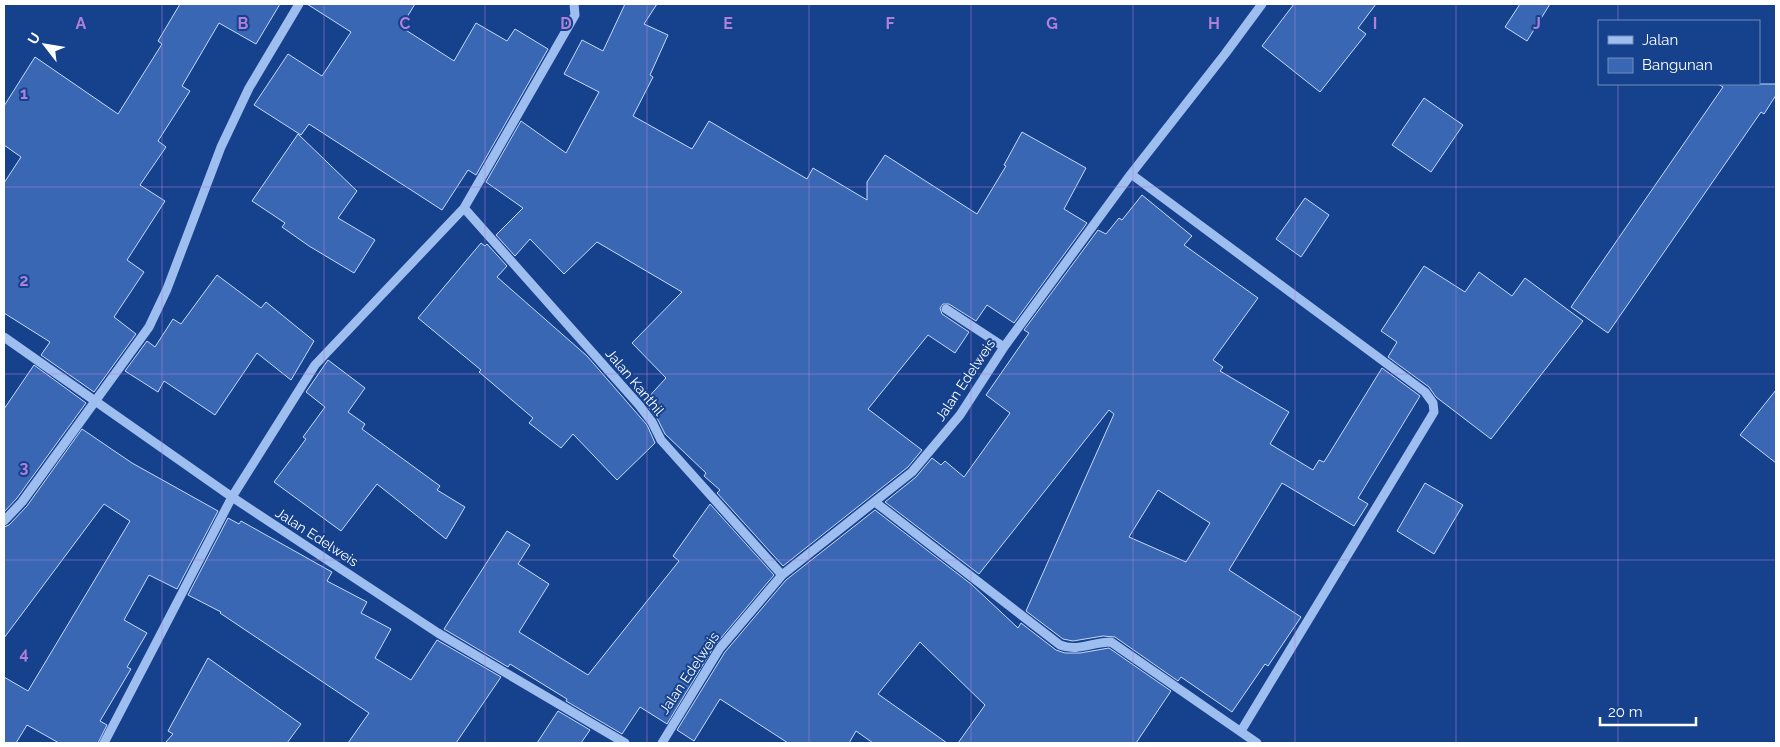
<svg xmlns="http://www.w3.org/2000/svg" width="1780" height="747" viewBox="0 0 1780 747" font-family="Raleway,sans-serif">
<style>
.building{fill:#3967b4;stroke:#c6dafb;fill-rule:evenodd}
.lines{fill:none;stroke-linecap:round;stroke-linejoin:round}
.minor{stroke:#9fbef0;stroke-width:9}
.grid{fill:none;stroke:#b080d9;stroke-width:1;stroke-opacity:0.55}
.labels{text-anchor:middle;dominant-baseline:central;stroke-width:4;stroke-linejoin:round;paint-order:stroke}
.street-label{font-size:14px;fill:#fff;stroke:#15418d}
.grid-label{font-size:16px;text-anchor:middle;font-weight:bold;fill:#b080d9;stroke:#15418d;stroke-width:4;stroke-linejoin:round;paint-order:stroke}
</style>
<rect width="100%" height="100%" fill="#15418d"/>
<path class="building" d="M 180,4 L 280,4 L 256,44 L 219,23 L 182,86 L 190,91 L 158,141 L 166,147 L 140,185 L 165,201 L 127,260 L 144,272 L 114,317 L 136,334 L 94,392 L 41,355 L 50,342 L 4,313 L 4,183 L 21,157 L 4,145 L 4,106 L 35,57 L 118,114 L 162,44 L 158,41 Z
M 307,4 L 415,4 L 401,27 L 454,61 L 476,23 L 507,41 L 515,29 L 548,49 L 476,175 L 468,170 L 442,210 L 309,124 L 301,135 L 254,105 L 288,54 L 322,76 L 351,32 Z
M 625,4 L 657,4 L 644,24 L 668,35 L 650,75 L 653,77 L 633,116 L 692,149 L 709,121 L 807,179 L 813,168 L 867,200 L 867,182 L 885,155 L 977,214 L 1006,166 L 1004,165 L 1022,132 L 1086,168 L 1064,209 L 1087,223 L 1014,323 L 987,305 L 976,321 L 949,304 L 943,304 L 940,308 L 942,314 L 969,332 L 955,353 L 928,335 L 868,409 L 922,450 L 908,467 L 783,566 L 717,493 L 720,490 L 704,476 L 706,473 L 665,434 L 657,418 L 644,402 L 666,378 L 632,343 L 682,292 L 597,242 L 564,274 L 530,239 L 515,256 L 496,235 L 523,208 L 486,182 L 521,121 L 566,153 L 599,92 L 564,74 L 582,40 L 603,51 Z
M 1294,4 L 1376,4 L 1358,28 L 1366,34 L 1320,92 L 1262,46 Z
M 1520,4 L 1550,4 L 1527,41 L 1505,27 Z
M 1718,84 L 1776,84 L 1776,95 L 1764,114 L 1761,112 L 1608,333 L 1571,307 L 1723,87 Z
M 1424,98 L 1463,125 L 1431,172 L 1392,145 Z
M 298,134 L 357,191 L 338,218 L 375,240 L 354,273 L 309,246 L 282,227 L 285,223 L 252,201 Z
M 1142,195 L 1192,236 L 1184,245 L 1258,298 L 1213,360 L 1223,367 L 1220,371 L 1289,412 L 1270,444 L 1313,470 L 1319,460 L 1324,462 L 1382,368 L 1420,396 L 1358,498 L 1368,504 L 1354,526 L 1282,483 L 1229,570 L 1301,617 L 1268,666 L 1265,664 L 1232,712 L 1181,677 L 1178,681 L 1115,637 L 1103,636 L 1073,641 L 1063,639 L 1026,611 L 1114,414 L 1109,410 L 979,574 L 885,502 L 916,477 L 932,458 L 941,465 L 945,461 L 964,477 L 1010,413 L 986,395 L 1029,333 L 1024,330 L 1098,230 L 1106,234 L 1119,218 L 1122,220 ZM 1158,490 L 1210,523 L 1186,562 L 1129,537 Z
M 1305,198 L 1329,215 L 1301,257 L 1276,239 Z
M 481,243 L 485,246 L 487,244 L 507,266 L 497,277 L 587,356 L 647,425 L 655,443 L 617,480 L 573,434 L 561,448 L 529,423 L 533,418 L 479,372 L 481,370 L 418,318 Z
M 1424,266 L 1465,292 L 1479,272 L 1512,296 L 1525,278 L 1583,321 L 1491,439 L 1436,397 L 1429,387 L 1388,357 L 1397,342 L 1381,331 Z
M 217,275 L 261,308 L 266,302 L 314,341 L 291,380 L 257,353 L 215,415 L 164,381 L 158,392 L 125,371 L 147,341 L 155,347 L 173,319 L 181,324 Z
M 328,360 L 365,388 L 348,412 L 365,424 L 362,429 L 440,486 L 437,490 L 465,507 L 446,539 L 377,484 L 341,531 L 274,482 L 306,439 L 303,437 L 325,407 L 306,392 Z
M 34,365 L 86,403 L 17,498 L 4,512 L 4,409 Z
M 1776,390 L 1776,463 L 1740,435 Z
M 82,429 L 132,463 L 218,511 L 177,589 L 149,575 L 124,620 L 147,633 L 127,667 L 131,669 L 100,721 L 107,725 L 98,743 L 59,743 L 27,725 L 16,743 L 4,743 L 4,677 L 28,691 L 130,521 L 104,504 L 4,638 L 4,527 L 9,525 L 27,506 Z
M 1425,483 L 1463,505 L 1434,554 L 1397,531 Z
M 710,504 L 774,575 L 715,645 L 667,724 L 640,707 L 622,734 L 566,701 L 567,699 L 510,664 L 508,667 L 444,629 L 507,531 L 530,545 L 518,564 L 549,584 L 519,632 L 588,675 L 679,561 L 673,556 Z
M 875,510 L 971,584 L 1018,628 L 1021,623 L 1056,650 L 1065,653 L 1080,653 L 1109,648 L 1171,691 L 1136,743 L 958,743 L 985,705 L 920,642 L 878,694 L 947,743 L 873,743 L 856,731 L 849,743 L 788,743 L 720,699 L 694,741 L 677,730 L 725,652 L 786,580 Z
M 228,518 L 239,524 L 241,521 L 332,572 L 327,581 L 367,602 L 361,613 L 391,629 L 375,658 L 411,680 L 437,640 L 501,677 L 456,743 L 348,743 L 369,713 L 220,613 L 221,612 L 188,595 Z
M 208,658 L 301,724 L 287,743 L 165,743 L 173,734 L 168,731 Z
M 558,711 L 590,730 L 581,743 L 537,743 Z"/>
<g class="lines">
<path class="minor" d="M 1131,174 L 1425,392 L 1433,403 L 1434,412 L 1241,731
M 464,208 L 639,405 L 652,422 L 661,440 L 782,575
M 946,309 L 1004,347
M 4,337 L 232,497 L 438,633 L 625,743
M 875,502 L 1060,645 C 1078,652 1092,642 1111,642 L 1257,743
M 4,521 L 22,502 L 149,327 L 167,289 L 221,147 L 249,88 L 299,4
M 104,743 L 232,497 L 315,365 L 464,208 L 575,15 L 574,4
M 662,743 L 720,648 L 782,575 L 912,472 L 960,415 L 1004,347 L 1131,174 L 1225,54 L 1262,4"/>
</g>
<path class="grid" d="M 162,4 L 162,743M 324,4 L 324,743M 485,4 L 485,743M 647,4 L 647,743M 809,4 L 809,743M 971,4 L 971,743M 1133,4 L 1133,743M 1295,4 L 1295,743M 1456,4 L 1456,743M 1618,4 L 1618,21M 1618,84 L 1618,743M 4,187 L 1776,187M 4,374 L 1776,374M 4,560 L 1776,560"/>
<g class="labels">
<g class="street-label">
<text transform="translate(965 380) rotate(-56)">Jalan Edelweis</text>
<text transform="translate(635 382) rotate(50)">Jalan Kanthil</text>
<text transform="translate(317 537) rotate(33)">Jalan Edelweis</text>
<text transform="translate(689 673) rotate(-56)">Jalan Edelweis</text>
</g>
</g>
<g class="grid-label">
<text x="81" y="29">A</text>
<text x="243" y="29">B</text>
<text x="405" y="29">C</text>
<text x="566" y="29">D</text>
<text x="728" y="29">E</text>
<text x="890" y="29">F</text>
<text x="1052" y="29">G</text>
<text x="1214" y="29">H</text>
<text x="1375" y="29">I</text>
<text x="1537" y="29">J</text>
<text x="24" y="99">1</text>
<text x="24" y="286">2</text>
<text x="24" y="473">3</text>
<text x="24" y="659">4</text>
</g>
<rect width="1780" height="747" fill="none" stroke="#ffffff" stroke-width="10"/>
<rect x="1598" y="20" width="162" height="65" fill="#15418d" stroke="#738dbb"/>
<rect x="1608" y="36" width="25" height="8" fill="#9fbef0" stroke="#738dbb"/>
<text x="1642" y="45" font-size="15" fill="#ffffff">Jalan</text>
<rect x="1608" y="58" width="25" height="15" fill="#3967b4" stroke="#738dbb"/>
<text x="1642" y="70" font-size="15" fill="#ffffff">Bangunan</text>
<g transform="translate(45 45) rotate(301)" stroke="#15418d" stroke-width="4" paint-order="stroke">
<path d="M0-4L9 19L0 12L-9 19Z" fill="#ffffff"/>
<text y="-8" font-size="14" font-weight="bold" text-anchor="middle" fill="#ffffff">U</text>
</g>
<path d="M1600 717v8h96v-8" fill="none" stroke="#ffffff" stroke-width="2.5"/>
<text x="1608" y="717" font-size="15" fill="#ffffff" stroke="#15418d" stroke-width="4" paint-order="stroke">20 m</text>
</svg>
